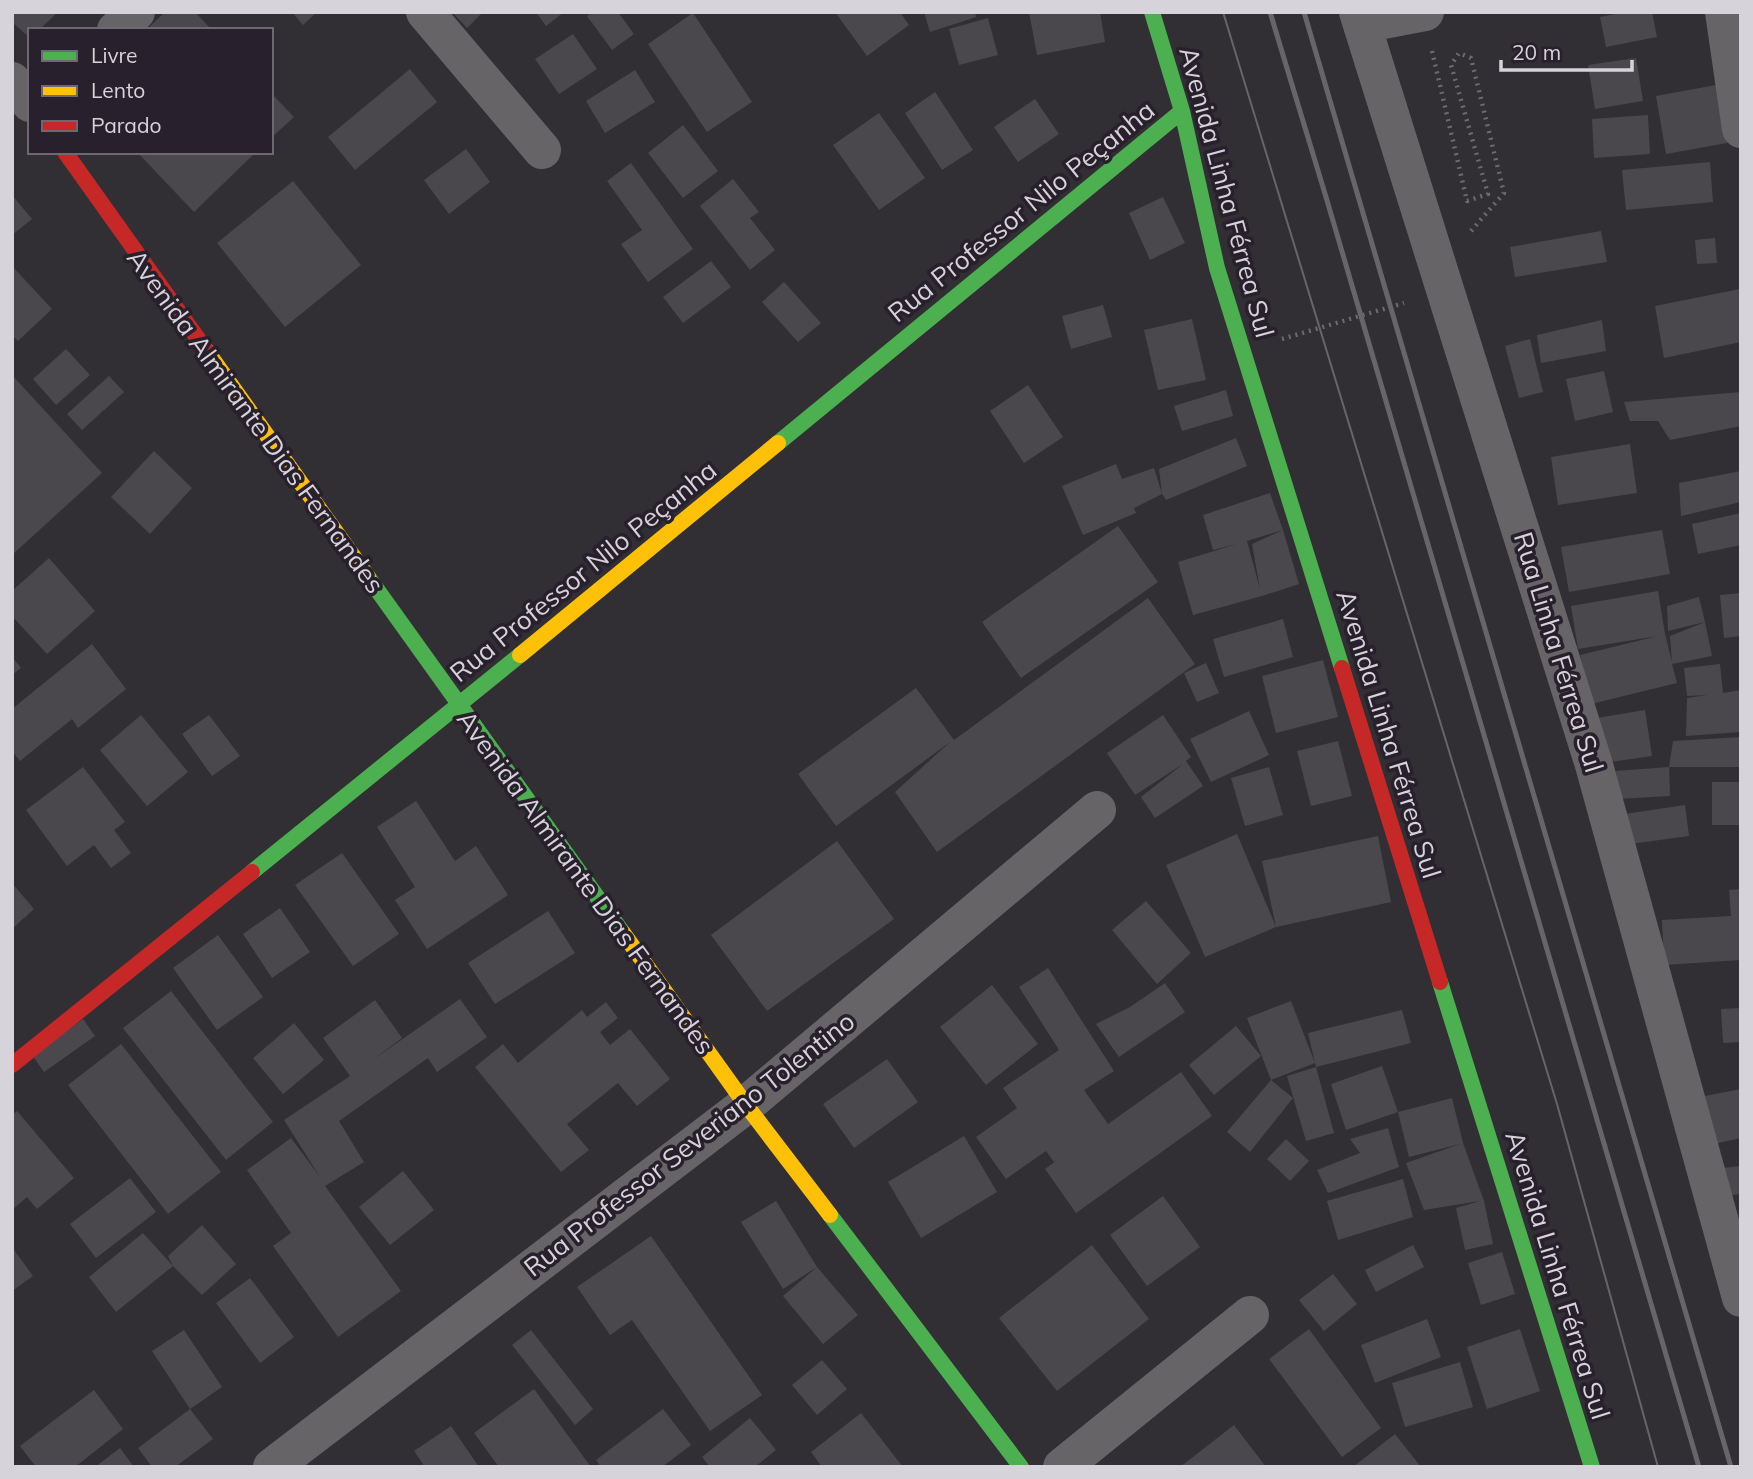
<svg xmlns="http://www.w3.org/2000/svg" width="1753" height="1479" viewBox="0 0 1753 1479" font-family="Mulish,sans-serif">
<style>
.building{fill:#4b484d}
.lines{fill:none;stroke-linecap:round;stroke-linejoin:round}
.path{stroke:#6c6a6d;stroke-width:4.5;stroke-dasharray:2 5;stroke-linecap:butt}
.street{stroke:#676468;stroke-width:38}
.fast{stroke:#4caf50;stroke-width:16}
.slow{stroke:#ffc107;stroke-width:16}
.jam{stroke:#c62828;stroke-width:16}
.tram{stroke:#67656a;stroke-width:2}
.rail{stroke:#67656a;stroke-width:5}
.labels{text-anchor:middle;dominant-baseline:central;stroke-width:7;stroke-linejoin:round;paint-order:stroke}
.street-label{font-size:26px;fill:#d7d3da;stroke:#28212d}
</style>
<rect width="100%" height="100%" fill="#312e34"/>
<path class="building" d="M 12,12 L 58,12 L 39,30 L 30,30 L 30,38 L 12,22 Z
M 165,12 L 195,12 L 212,30 L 146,30 Z
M 292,12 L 317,12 L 303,25 Z
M 452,12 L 483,12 L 467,28 Z
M 536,12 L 564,12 L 546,26 Z
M 592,12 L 618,12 L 634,34 L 612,50 L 587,16 Z
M 835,12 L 900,12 L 909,25 L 867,56 Z
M 924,12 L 975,12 L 976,17 L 930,32 Z
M 1029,12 L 1100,12 L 1105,42 L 1037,55 Z
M 1626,12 L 1652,12 L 1657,37 L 1606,47 L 1600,17 Z
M 693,13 L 752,102 L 707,132 L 648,44 Z
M 988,18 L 998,55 L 959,65 L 949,29 Z
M 573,34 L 597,69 L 559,94 L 535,59 Z
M 1636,58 L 1643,101 L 1595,109 L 1588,65 Z
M 410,69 L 437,102 L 355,170 L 328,137 Z
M 635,70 L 655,102 L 605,133 L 586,101 Z
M 1716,85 L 1727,143 L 1666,154 L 1656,96 Z
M 935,92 L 973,150 L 942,170 L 905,113 Z
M 271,93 L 294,117 L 271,138 Z
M 1035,99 L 1059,134 L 1018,162 L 994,127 Z
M 879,113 L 925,178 L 879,210 L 833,145 Z
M 1648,115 L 1650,154 L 1594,158 L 1592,119 Z
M 683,125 L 718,171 L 683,198 L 648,153 Z
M 466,149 L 490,182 L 449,214 L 424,180 Z
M 137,152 L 256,152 L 194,212 Z
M 1710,162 L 1713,202 L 1626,210 L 1622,170 Z
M 631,163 L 693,249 L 648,282 L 621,244 L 642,230 L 607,181 Z
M 733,179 L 759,212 L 750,218 L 775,250 L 750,270 L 700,206 Z
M 293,181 L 361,265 L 285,327 L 217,243 Z
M 12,195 L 32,219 L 12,235 Z
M 1163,197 L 1185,243 L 1150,260 L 1129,213 Z
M 1601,231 L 1607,262 L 1515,277 L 1510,247 Z
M 1715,238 L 1717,263 L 1697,264 L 1695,240 Z
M 711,261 L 731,287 L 683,323 L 663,297 Z
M 12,266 L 52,309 L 18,341 L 12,335 Z
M 784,282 L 821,323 L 798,342 L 762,302 Z
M 1740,289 L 1741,342 L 1664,358 L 1655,306 Z
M 1103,305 L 1112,337 L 1071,349 L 1062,316 Z
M 1192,319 L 1206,380 L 1158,390 L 1144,330 Z
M 1602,320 L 1606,351 L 1541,363 L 1537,335 Z
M 1530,339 L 1543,392 L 1519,398 L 1505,346 Z
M 66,349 L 90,375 L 56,405 L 33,379 Z
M 1604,371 L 1613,412 L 1575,421 L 1566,379 Z
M 12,375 L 102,473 L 12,555 Z
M 109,376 L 124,392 L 82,430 L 67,414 Z
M 1028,385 L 1063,437 L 1024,463 L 990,411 Z
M 1226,390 L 1233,416 L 1182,431 L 1174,406 Z
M 1741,392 L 1741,426 L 1670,440 L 1658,421 L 1630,421 L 1624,402 Z
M 1236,438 L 1247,466 L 1166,500 L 1162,494 L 1134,508 L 1136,513 L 1083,535 L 1062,486 L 1116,464 L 1122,479 L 1154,468 L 1162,494 L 1159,469 Z
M 1630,444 L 1637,493 L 1558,505 L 1551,457 Z
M 154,451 L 192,488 L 150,534 L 111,497 Z
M 1741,471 L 1741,502 L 1681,516 L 1679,483 Z
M 1270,493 L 1283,530 L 1247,541 L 1260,589 L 1252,544 L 1283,530 L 1299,584 L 1262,596 L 1193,615 L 1178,562 L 1237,544 L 1213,550 L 1203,515 Z
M 1741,513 L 1741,545 L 1698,554 L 1692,524 Z
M 1118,526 L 1158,582 L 1021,678 L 982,622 Z
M 1662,530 L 1670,574 L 1569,592 L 1561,547 Z
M 49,558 L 95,611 L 47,654 L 12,616 L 12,591 Z
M 1658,591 L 1665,634 L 1672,662 L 1670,636 L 1705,622 L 1712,656 L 1672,664 L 1677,683 L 1591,704 L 1580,655 L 1658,636 L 1578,649 L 1571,606 Z
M 1741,593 L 1741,636 L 1724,638 L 1720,595 Z
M 1699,597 L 1705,622 L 1668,631 L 1667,606 Z
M 1148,598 L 1195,664 L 937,852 L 895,792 L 950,742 L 836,826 L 798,774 L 916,688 L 954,740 Z
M 1283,619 L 1293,657 L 1224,677 L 1213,639 Z
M 92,644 L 126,689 L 78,728 L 72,719 L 20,761 L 12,751 L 12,709 Z
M 12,657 L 21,668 L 12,675 Z
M 1323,660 L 1338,717 L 1276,733 L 1262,676 Z
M 1206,663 L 1219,693 L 1197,702 L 1184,673 Z
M 1720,664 L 1723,693 L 1741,690 L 1741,732 L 1686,736 L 1687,698 L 1707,695 L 1687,696 L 1684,668 Z
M 1645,710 L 1652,756 L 1604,763 L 1597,718 Z
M 1249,711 L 1269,755 L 1211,782 L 1190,739 Z
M 141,715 L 188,772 L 147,806 L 100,750 Z
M 209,715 L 240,756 L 212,776 L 182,734 Z
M 1163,715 L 1191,757 L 1186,761 L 1203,786 L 1155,818 L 1141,797 L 1183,764 L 1135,795 L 1107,753 Z
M 1741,737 L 1741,767 L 1669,767 L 1670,796 L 1618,799 L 1616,771 L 1669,767 L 1673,741 Z
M 1338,741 L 1352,796 L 1311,806 L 1297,751 Z
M 83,767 L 125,822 L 114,830 L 131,853 L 111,868 L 94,845 L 67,866 L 26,810 Z
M 1269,767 L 1283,815 L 1245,826 L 1231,778 Z
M 1712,782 L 1741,782 L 1741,825 L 1712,825 Z
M 416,801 L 455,861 L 476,846 L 508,895 L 427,949 L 395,900 L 415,887 L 377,827 Z
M 1685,805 L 1689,836 L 1623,845 L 1618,815 Z
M 1237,834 L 1276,927 L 1262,861 L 1378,836 L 1391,902 L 1276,927 L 1205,957 L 1166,865 Z
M 837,841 L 894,919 L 767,1011 L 711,935 Z
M 342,853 L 399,934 L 353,966 L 295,885 Z
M 12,883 L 34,909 L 12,929 Z
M 1741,889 L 1741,960 L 1664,965 L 1662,920 L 1731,916 L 1729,890 Z
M 1146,901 L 1191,953 L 1157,984 L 1112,930 Z
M 280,908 L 310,952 L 272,978 L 243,934 Z
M 548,911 L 575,953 L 495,1004 L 468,963 Z
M 218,935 L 263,997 L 217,1030 L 173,968 Z
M 1048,968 L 1114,1071 L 1084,1090 L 1108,1124 L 1181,1072 L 1212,1116 L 1076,1213 L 1045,1169 L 1061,1157 L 1054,1162 L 1046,1151 L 1006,1179 L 976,1137 L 1017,1108 L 1003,1088 L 1059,1050 L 1019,987 Z
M 1165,983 L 1185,1012 L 1119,1057 L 1096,1024 L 1130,1007 Z
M 992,985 L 1038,1044 L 986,1085 L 940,1027 Z
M 171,991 L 273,1122 L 226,1160 L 123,1028 Z
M 460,999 L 487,1037 L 437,1072 L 428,1058 L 339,1121 L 364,1162 L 325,1186 L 401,1291 L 338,1337 L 273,1246 L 291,1233 L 247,1170 L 291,1138 L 320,1177 L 284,1120 L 350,1076 L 323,1038 L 375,1000 L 402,1038 L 371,1061 Z
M 1291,1001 L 1315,1063 L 1308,1033 L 1402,1010 L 1411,1043 L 1316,1067 L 1315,1063 L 1271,1080 L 1247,1018 Z
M 606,1002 L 618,1018 L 600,1032 L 610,1045 L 630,1029 L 670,1079 L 637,1106 L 618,1083 L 567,1124 L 589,1150 L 561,1172 L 475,1067 L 503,1044 L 518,1063 L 582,1010 L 587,1017 Z
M 1741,1008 L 1741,1042 L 1723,1043 L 1721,1009 Z
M 83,1019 L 95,1036 L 44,1072 L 32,1055 Z
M 294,1023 L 324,1060 L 283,1094 L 253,1058 Z
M 1236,1026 L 1261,1056 L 1214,1095 L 1189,1065 Z
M 121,1044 L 221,1172 L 168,1214 L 68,1085 Z
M 887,1059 L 918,1102 L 854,1148 L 823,1104 Z
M 1382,1066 L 1398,1112 L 1346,1130 L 1331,1084 Z
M 1316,1067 L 1334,1133 L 1306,1141 L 1287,1076 Z
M 1271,1080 L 1293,1098 L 1250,1152 L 1227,1132 Z
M 1741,1089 L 1741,1138 L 1714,1144 L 1705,1096 Z
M 1452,1098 L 1463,1143 L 1484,1201 L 1493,1244 L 1465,1250 L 1456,1208 L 1480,1201 L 1424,1210 L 1406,1163 L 1460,1144 L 1409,1157 L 1398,1112 Z
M 17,1111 L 74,1178 L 37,1209 L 27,1197 L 12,1210 L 12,1115 Z
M 1388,1128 L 1399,1167 L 1328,1193 L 1317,1170 L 1360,1153 L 1350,1139 Z
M 964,1136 L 997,1192 L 921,1238 L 888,1182 Z
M 1286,1139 L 1309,1161 L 1290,1181 L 1267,1159 Z
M 1741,1166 L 1741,1194 L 1725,1196 L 1722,1168 Z
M 403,1171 L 434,1210 L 390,1245 L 359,1207 Z
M 130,1178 L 156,1212 L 96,1258 L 70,1224 Z
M 1403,1179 L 1413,1217 L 1338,1240 L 1327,1201 Z
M 1163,1196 L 1200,1247 L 1147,1286 L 1110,1235 Z
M 776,1201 L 817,1267 L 858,1315 L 823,1344 L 783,1296 L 817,1267 L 783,1289 L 741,1222 Z
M 202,1225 L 236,1264 L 202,1295 L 173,1266 L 168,1256 Z
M 143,1233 L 173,1266 L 116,1312 L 89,1277 Z
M 651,1236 L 762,1395 L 710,1431 L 632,1320 L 610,1335 L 577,1287 Z
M 1092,1245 L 1149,1319 L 1057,1391 L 999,1318 Z
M 1413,1245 L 1424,1267 L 1376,1292 L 1365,1270 Z
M 12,1247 L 33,1276 L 12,1291 Z
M 1502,1252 L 1515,1294 L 1481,1305 L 1468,1263 Z
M 1333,1274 L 1357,1304 L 1324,1331 L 1299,1300 Z
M 250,1278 L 294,1337 L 260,1363 L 216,1303 Z
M 1427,1319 L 1441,1357 L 1375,1383 L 1361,1345 Z
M 1309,1329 L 1381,1428 L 1342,1457 L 1269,1359 Z
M 1520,1329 L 1540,1391 L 1487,1409 L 1467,1347 Z
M 184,1330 L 222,1387 L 190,1409 L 152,1351 Z
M 531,1330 L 593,1409 L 575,1425 L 512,1345 Z
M 822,1360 L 847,1389 L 817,1415 L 792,1385 Z
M 1460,1362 L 1473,1407 L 1405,1427 L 1392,1383 Z
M 534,1389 L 591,1467 L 499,1467 L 474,1433 Z
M 94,1390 L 123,1429 L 75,1467 L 36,1467 L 20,1446 Z
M 190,1409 L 213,1439 L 175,1467 L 152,1467 L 138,1448 Z
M 663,1409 L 691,1445 L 662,1467 L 601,1467 L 596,1460 Z
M 861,1413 L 903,1467 L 822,1467 L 811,1452 Z
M 750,1418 L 776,1450 L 755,1467 L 710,1467 L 702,1457 Z
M 1234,1425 L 1266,1467 L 1180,1467 Z
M 451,1426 L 479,1467 L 425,1467 L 414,1451 Z
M 1395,1434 L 1421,1467 L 1353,1467 Z
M 120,1448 L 134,1467 L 95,1467 Z"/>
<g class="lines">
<path class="path" d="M 1432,51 L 1467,201 L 1488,194 L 1451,65 L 1459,53 L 1471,58 L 1504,193 L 1471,231
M 1282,339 L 1404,303"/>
<path class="street" d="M 425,12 L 542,150
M 1358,12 L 1594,765 L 1741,1298
M 1724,12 L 1741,129
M 1362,24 L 1425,12
M 116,30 L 136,12
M 12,81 L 30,103
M 272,1467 L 746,1105 L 1097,810
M 1062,1467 L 1250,1315"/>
<path class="fast" d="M 1152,12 L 1182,111 L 1217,268 L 1342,668
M 778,443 L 1182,111
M 368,577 L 623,933
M 252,872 L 520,655
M 1440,982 L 1592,1467
M 830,1215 L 1021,1467"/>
<path class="slow" d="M 206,350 L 368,577
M 520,655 L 778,443
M 623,933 L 746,1105 L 830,1215"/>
<path class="jam" d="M 65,152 L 206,350
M 1342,668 L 1440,982
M 12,1065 L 252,872"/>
<path class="tram" d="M 1223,12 L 1557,1104 L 1658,1467"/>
<path class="rail" d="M 1270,12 L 1326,197 L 1699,1467
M 1304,12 L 1731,1467"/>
</g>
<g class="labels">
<g class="street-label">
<text transform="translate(1227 192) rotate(75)">Avenida Linha Férrea Sul</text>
<text transform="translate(1021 211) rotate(-39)">Rua Professor Nilo Peçanha</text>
<text transform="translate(256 421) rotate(54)">Avenida Almirante Dias Fernandes</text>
<text transform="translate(583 571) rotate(-39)">Rua Professor Nilo Peçanha</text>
<text transform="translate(1559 652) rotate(73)">Rua Linha Férrea Sul</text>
<text transform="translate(1389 734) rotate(73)">Avenida Linha Férrea Sul</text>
<text transform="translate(586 882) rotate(54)">Avenida Almirante Dias Fernandes</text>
<text transform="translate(689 1144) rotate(-38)">Rua Professor Severiano Tolentino</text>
<text transform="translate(1558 1275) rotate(73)">Avenida Linha Férrea Sul</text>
</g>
</g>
<rect width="1753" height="1479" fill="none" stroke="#d7d3da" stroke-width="28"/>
<rect x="28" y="28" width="245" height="126" fill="#28212d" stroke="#6e6872" stroke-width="2"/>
<rect x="42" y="51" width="35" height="10" fill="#4caf50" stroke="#6e6872" stroke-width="2"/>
<text x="91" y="63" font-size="21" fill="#d7d3da">Livre</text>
<rect x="42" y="86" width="35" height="10" fill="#ffc107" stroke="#6e6872" stroke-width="2"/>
<text x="91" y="98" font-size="21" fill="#d7d3da">Lento</text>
<rect x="42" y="121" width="35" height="10" fill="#c62828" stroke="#6e6872" stroke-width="2"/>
<text x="91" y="133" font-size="21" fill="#d7d3da">Parado</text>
<path d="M1501 60v10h131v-10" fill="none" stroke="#d7d3da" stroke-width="3.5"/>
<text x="1512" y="60" font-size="21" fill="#d7d3da" stroke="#28212d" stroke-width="5" paint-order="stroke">20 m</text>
</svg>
